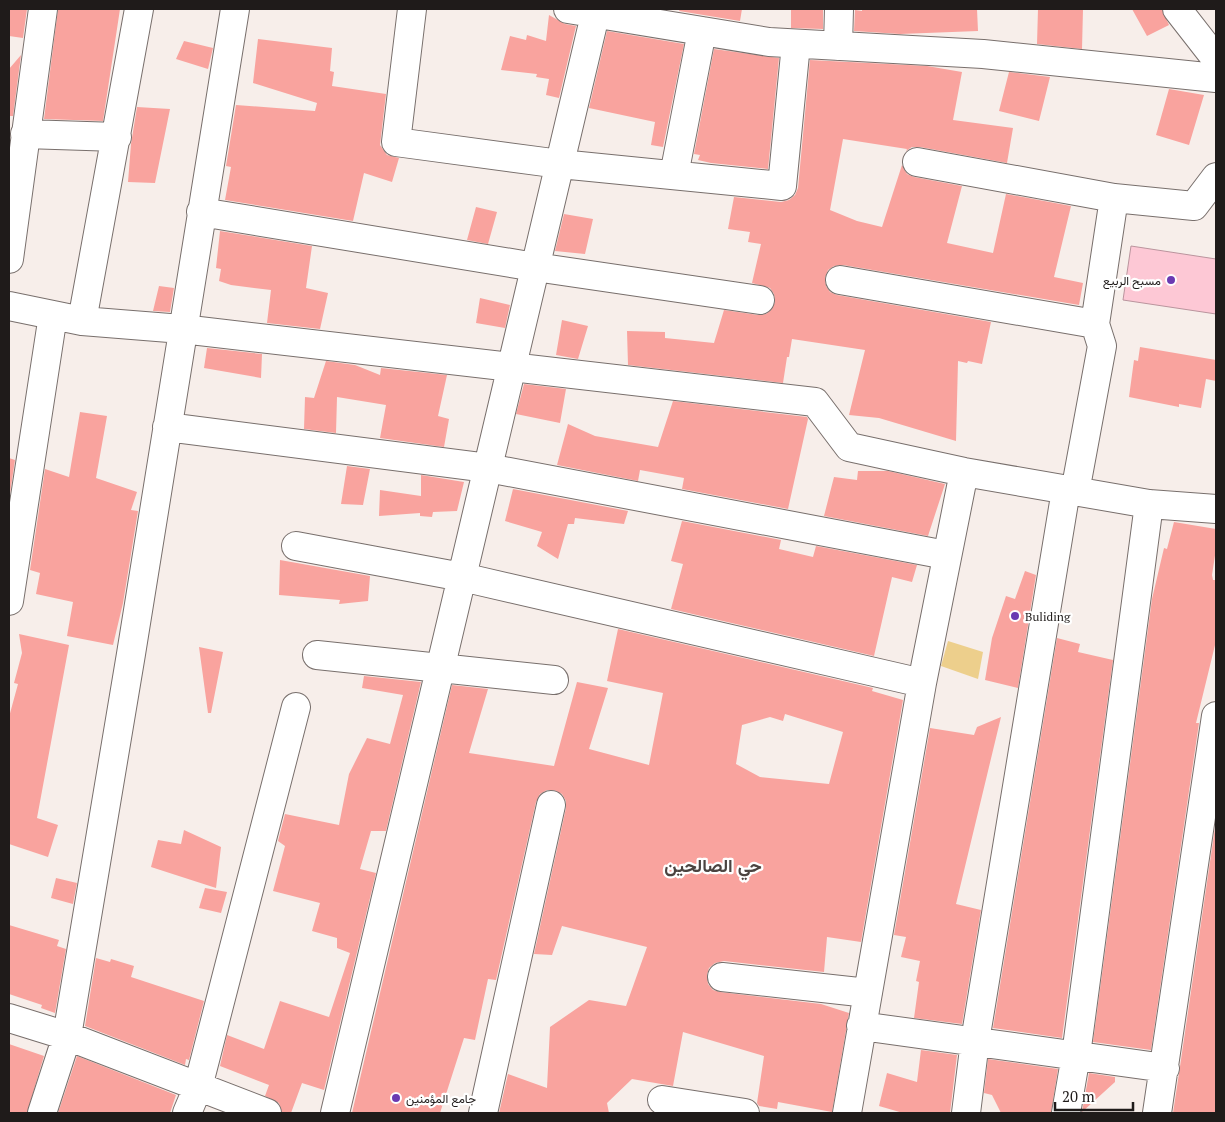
<svg xmlns="http://www.w3.org/2000/svg" width="1225" height="1122" viewBox="0 0 1225 1122" font-family="'PT Serif',Vazirmatn,serif">
<style>
.green{fill:#edcf8c}
.water{fill:#fdc8d5;stroke:#ba949d}
.building{fill:#f9a39e;fill-rule:evenodd}
.lines{fill:none;stroke-linecap:round;stroke-linejoin:round}
.minor-casing{stroke:#786f6c;stroke-width:30}
.minor{stroke:#fff;stroke-width:28}
.poi-dot{fill:#6b3ab2;stroke:#fff;stroke-width:2}
.labels{text-anchor:middle;dominant-baseline:central;stroke-width:4.5;stroke-linejoin:round;paint-order:stroke}
.poi-label{font-size:12px;fill:#1f1b1a;stroke:#fff;text-anchor:start}
.district-label{font-size:18px;font-weight:bold;fill:#4b4340;stroke:#fff}
</style>
<rect width="100%" height="100%" fill="#f7eeea"/>
<path class="green" d="M 948,641 L 983,652 L 978,679 L 941,666 Z"/>
<path class="water" d="M 1131,246 L 1216,259 L 1216,314 L 1123,300 Z"/>
<path class="building" d="M 9,9 L 27,9 L 23,38 L 9,36 Z
M 58,9 L 120,9 L 103,121 L 44,119 Z
M 680,9 L 742,9 L 740,21 L 679,11 Z
M 791,9 L 823,9 L 823,29 L 791,28 Z
M 862,9 L 977,9 L 978,31 L 900,34 L 854,31 L 855,10 L 862,11 Z
M 1038,9 L 1083,9 L 1082,49 L 1037,44 Z
M 1132,9 L 1162,9 L 1169,25 L 1147,36 Z
M 549,15 L 565,24 L 576,26 L 559,98 L 546,95 L 549,79 L 536,77 L 537,74 L 501,70 L 510,36 L 526,40 L 527,35 L 546,41 Z
M 607,31 L 684,44 L 663,147 L 651,145 L 655,122 L 589,108 Z
M 258,39 L 332,48 L 330,71 L 334,72 L 332,86 L 386,94 L 380,145 L 387,155 L 399,158 L 392,182 L 364,173 L 353,221 L 225,200 L 231,167 L 226,166 L 236,105 L 315,111 L 317,103 L 253,83 Z
M 184,41 L 213,48 L 208,69 L 176,59 Z
M 714,49 L 779,58 L 768,169 L 711,163 L 698,160 L 700,155 L 694,154 Z
M 21,55 L 13,116 L 9,116 L 9,69 Z
M 810,60 L 927,66 L 962,72 L 953,120 L 1013,128 L 1007,163 L 920,147 L 912,147 L 906,151 L 907,149 L 843,139 L 830,210 L 857,221 L 882,227 L 902,165 L 907,174 L 914,177 L 962,186 L 947,243 L 993,253 L 1006,194 L 1071,206 L 1054,277 L 1083,283 L 1079,305 L 843,265 L 834,266 L 828,270 L 825,278 L 826,286 L 830,292 L 837,295 L 991,322 L 982,364 L 968,361 L 967,363 L 958,361 L 956,441 L 879,418 L 849,415 L 865,350 L 792,339 L 789,357 L 787,357 L 783,383 L 628,365 L 627,331 L 665,332 L 665,338 L 714,343 L 724,310 L 758,315 L 766,314 L 772,309 L 775,302 L 774,294 L 770,288 L 752,283 L 761,244 L 748,242 L 750,232 L 728,229 L 734,197 L 781,202 L 789,200 L 795,195 L 798,188 Z
M 1009,72 L 1050,77 L 1039,121 L 999,111 Z
M 1169,89 L 1204,95 L 1189,145 L 1156,135 Z
M 137,107 L 170,109 L 155,183 L 128,182 L 131,144 Z
M 476,207 L 497,212 L 488,244 L 467,240 Z
M 564,214 L 593,219 L 585,254 L 555,251 Z
M 220,231 L 312,246 L 306,288 L 328,293 L 320,329 L 267,323 L 271,290 L 231,285 L 219,281 L 221,269 L 216,268 Z
M 159,286 L 174,288 L 170,312 L 153,311 Z
M 480,298 L 510,305 L 505,328 L 476,323 Z
M 562,320 L 588,326 L 578,359 L 556,355 Z
M 1140,347 L 1216,360 L 1216,381 L 1206,379 L 1201,408 L 1179,404 L 1179,407 L 1129,397 L 1134,360 L 1138,361 Z
M 207,348 L 262,354 L 261,378 L 204,368 Z
M 326,361 L 355,365 L 380,375 L 381,368 L 447,375 L 438,416 L 449,419 L 444,447 L 380,438 L 386,405 L 337,397 L 336,433 L 304,429 L 305,397 L 314,398 Z
M 524,384 L 566,389 L 560,423 L 516,414 Z
M 673,401 L 807,417 L 808,419 L 788,509 L 682,489 L 684,478 L 640,470 L 638,481 L 557,465 L 568,424 L 595,436 L 658,447 Z
M 80,412 L 107,416 L 96,478 L 137,492 L 131,510 L 138,511 L 123,603 L 113,645 L 67,636 L 73,602 L 36,594 L 40,573 L 30,570 L 45,469 L 69,477 Z
M 9,458 L 15,460 L 9,500 Z
M 347,466 L 370,469 L 363,505 L 341,504 Z
M 858,471 L 888,471 L 945,484 L 928,536 L 824,516 L 834,477 L 857,480 Z
M 421,475 L 464,482 L 457,511 L 433,512 L 432,517 L 420,516 L 420,513 L 379,516 L 380,490 L 421,496 Z
M 513,489 L 628,511 L 624,524 L 575,518 L 574,524 L 568,524 L 558,559 L 537,546 L 542,532 L 505,521 Z
M 682,521 L 781,540 L 779,549 L 813,557 L 816,546 L 917,565 L 912,582 L 892,577 L 874,656 L 671,609 L 683,564 L 671,561 Z
M 1174,522 L 1216,529 L 1216,549 L 1212,575 L 1213,580 L 1216,580 L 1216,641 L 1196,723 L 1199,723 L 1151,1050 L 1093,1042 L 1152,599 L 1164,548 L 1167,549 Z
M 280,560 L 370,576 L 368,601 L 339,604 L 340,600 L 279,595 Z
M 1025,571 L 1036,575 L 1018,688 L 985,680 L 992,638 L 1006,596 L 1015,599 Z
M 618,629 L 873,688 L 872,691 L 903,700 L 861,942 L 827,937 L 824,972 L 724,961 L 715,963 L 709,968 L 707,975 L 708,984 L 713,990 L 720,992 L 821,1004 L 849,1013 L 832,1112 L 778,1102 L 777,1109 L 759,1106 L 757,1103 L 764,1056 L 683,1032 L 673,1086 L 632,1079 L 607,1103 L 609,1113 L 499,1113 L 508,1074 L 547,1088 L 550,1027 L 589,1000 L 626,1006 L 647,947 L 562,926 L 552,955 L 534,954 L 566,808 L 566,801 L 562,794 L 554,790 L 547,790 L 540,794 L 536,802 L 496,980 L 488,979 L 475,1040 L 464,1038 L 440,1113 L 352,1113 L 452,685 L 488,689 L 469,753 L 554,766 L 577,682 L 608,688 L 589,749 L 649,765 L 663,693 L 607,681 ZM 785,714 L 843,732 L 829,784 L 760,777 L 736,764 L 742,725 L 770,717 L 783,721 Z
M 19,634 L 69,645 L 37,818 L 58,825 L 48,857 L 9,844 L 9,717 L 18,684 L 14,683 L 22,653 Z
M 1057,638 L 1080,644 L 1078,652 L 1113,660 L 1062,1038 L 993,1028 Z
M 199,647 L 223,652 L 211,713 L 208,713 Z
M 364,676 L 421,682 L 386,831 L 371,831 L 360,869 L 376,873 L 324,1090 L 302,1083 L 291,1113 L 282,1113 L 279,1103 L 265,1096 L 269,1085 L 220,1066 L 227,1035 L 264,1049 L 280,1001 L 329,1017 L 350,953 L 337,948 L 337,938 L 312,931 L 320,903 L 273,891 L 285,846 L 278,841 L 285,814 L 339,825 L 349,774 L 367,738 L 390,744 L 403,695 L 362,688 Z
M 1001,717 L 956,904 L 981,910 L 962,1024 L 914,1018 L 919,982 L 916,981 L 920,961 L 901,957 L 906,937 L 894,935 L 930,728 L 974,735 L 977,727 Z
M 1216,821 L 1216,1113 L 1173,1113 L 1178,1080 Z
M 184,830 L 221,847 L 216,888 L 151,867 L 158,840 L 181,844 Z
M 56,878 L 77,883 L 73,904 L 51,898 Z
M 205,888 L 227,892 L 221,913 L 199,908 Z
M 9,925 L 59,940 L 57,946 L 66,949 L 55,1013 L 41,1008 L 42,1005 L 9,994 Z
M 96,958 L 110,962 L 111,959 L 134,966 L 131,977 L 204,1001 L 189,1060 L 186,1059 L 185,1065 L 85,1026 Z
M 9,1044 L 44,1056 L 27,1113 L 9,1113 Z
M 921,1050 L 957,1055 L 950,1113 L 903,1113 L 879,1106 L 887,1073 L 917,1082 Z
M 77,1056 L 176,1095 L 170,1113 L 58,1113 Z
M 988,1059 L 1058,1069 L 1051,1113 L 1001,1113 L 992,1095 L 984,1093 Z
M 1089,1073 L 1115,1077 L 1115,1082 L 1082,1112 Z"/>
<g class="lines">
<defs>
<path id="minor" d="M 412,9 L 396,142 L 560,164 L 782,186 L 796,44
M 568,9 L 769,42 L 983,54 L 1216,78
M 1177,9 L 1216,59
M 838,46 L 839,9
M 25,134 L 117,137
M 917,162 L 1114,198 L 1194,206 L 1216,177
M 674,175 L 702,31
M 201,212 L 535,267 L 760,300
M 9,259 L 43,9
M 840,280 L 1095,324
M 9,306 L 82,321 L 182,329 L 815,402 L 849,447 L 964,472 L 1149,504 L 1216,509
M 82,321 L 139,9
M 167,427 L 488,468 L 946,555
M 1075,492 L 1102,346 L 1095,324 L 1114,198
M 296,546 L 462,577 L 922,683
M 9,601 L 53,315
M 317,655 L 554,680
M 722,977 L 868,993
M 9,1018 L 67,1036 L 267,1113
M 861,1026 L 1165,1068
M 662,1100 L 745,1113
M 42,1113 L 67,1036 L 131,654 L 235,9
M 187,1113 L 198,1087 L 296,707
M 335,1113 L 595,15
M 483,1113 L 551,805
M 847,1113 L 922,683 L 964,472
M 966,1113 L 975,1041 L 1066,490
M 1066,1113 L 1076,1055 L 1149,504
M 1157,1113 L 1216,716"/>
</defs>
<use href="#minor" class="minor-casing"/>
<use href="#minor" class="minor"/>
</g>
<g class="poi-dot">
<circle cx="1171" cy="280" r="5"/>
<circle cx="1015" cy="616" r="5"/>
<circle cx="396" cy="1098" r="5"/>
</g>
<g class="labels">
<g class="poi-label">
<text x="1161" y="280" text-anchor="end">مسبح الربيع</text>
<text x="1025" y="616">Buliding</text>
<text x="406" y="1098">جامع المؤمنين</text>
</g>
<g class="district-label">
<text x="713" y="865">حي الصالحين</text>
</g>
</g>
<rect width="1225" height="1122" fill="none" stroke="#1f1b1a" stroke-width="20"/>
<path d="M1055 1102v8h78v-8" fill="none" stroke="#1f1b1a" stroke-width="2.5"/>
<text x="1062" y="1102" font-size="15" fill="#1f1b1a" stroke="#ffffff" stroke-width="4" paint-order="stroke">20 m</text>
</svg>
